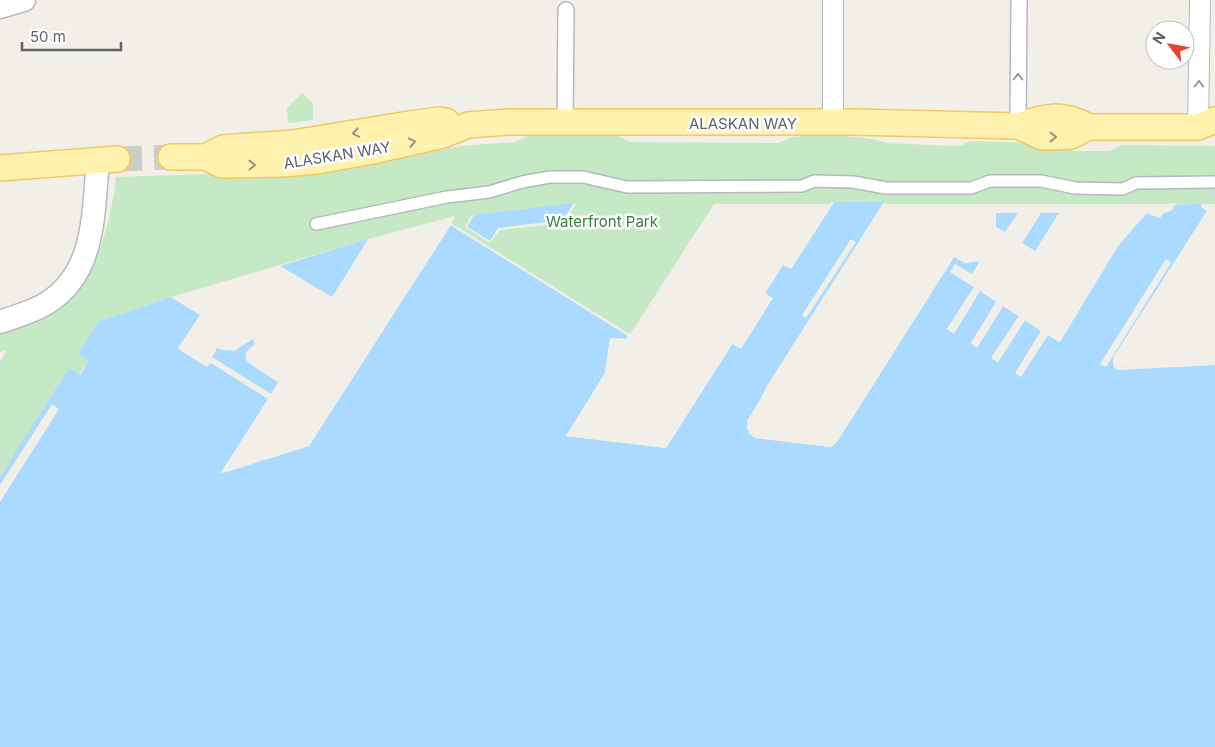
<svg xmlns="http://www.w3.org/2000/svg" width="1215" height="747" viewBox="0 0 1215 747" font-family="Inter,sans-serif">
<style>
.green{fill:#c5e8c5}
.water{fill:#aadaff}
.pier{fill:#f1efe8;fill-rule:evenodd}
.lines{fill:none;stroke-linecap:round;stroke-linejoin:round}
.primary-tunnel{stroke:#ccccc8;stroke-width:25;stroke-dasharray:25 12;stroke-linecap:butt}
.pedestrian-casing{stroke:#b5b8bc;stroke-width:14}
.minor-casing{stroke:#b5b8bc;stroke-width:18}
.tertiary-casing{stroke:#b5b8bc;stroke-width:22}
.secondary-casing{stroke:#b6babf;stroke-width:25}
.primary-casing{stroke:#f2c960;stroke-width:28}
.pedestrian{stroke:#fff;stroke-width:11}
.minor{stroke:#fff;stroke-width:15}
.tertiary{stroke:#fff;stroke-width:20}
.secondary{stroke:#fff;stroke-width:22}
.primary{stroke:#fff2af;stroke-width:25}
.oneway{stroke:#979a9d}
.oneway2{stroke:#979581}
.labels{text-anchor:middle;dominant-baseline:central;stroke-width:5;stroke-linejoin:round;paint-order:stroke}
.street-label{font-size:15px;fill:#5f6368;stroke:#fff}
.park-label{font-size:15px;fill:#348238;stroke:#fff}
</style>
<rect width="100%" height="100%" fill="#f1efe8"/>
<path class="green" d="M 302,93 L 313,103 L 313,120 L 288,123 L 287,108 Z
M 528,136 L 617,136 L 631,142 L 779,143 C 784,141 788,138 793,137 C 812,134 870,135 886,143 L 953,146 L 962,145 L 971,141 L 1062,144 L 1074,151 L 1109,151 L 1122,145 L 1215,146 L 1215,204 L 714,204 L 629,336 L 451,225 L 455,216 L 368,239 L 171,297 L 99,321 L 78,354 L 89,361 L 0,477 L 0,362 L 7,350 L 0,352 L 0,327 C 22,320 49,316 68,301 C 97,279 113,212 116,177 L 268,172 L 361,166 L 461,146 L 515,142 Z"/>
<path class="water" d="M 834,202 L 884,202 L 768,384 L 746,427 L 755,438 L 831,447 L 837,442 L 954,257 L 965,263 L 980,261 L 972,275 L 955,264 L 951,273 L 974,287 L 947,329 L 954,333 L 980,291 L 997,302 L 971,343 L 977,347 L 1003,306 L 1019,316 L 992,358 L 998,362 L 1025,320 L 1041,331 L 1016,373 L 1021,377 L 1048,334 L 1060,342 L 1118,246 L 1154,205 L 1201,204 L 1201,207 L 1207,211 L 1113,358 L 1114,368 L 1215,365 L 1215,747 L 0,747 L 0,477 L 69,368 L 80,375 L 89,361 L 78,354 L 99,321 L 171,297 L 200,315 L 178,348 L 207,367 L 217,348 C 231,355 241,344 253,339 L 255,344 L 246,352 L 247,361 L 279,382 L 221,473 L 309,446 L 450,225 L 629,336 L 626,339 L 610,338 L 605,373 L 566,436 L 666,448 L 783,265 L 791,269 Z
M 574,203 L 563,220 L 498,228 L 490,241 L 467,227 L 474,215 Z
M 996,213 L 1018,213 L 1005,232 L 996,227 Z
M 1041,213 L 1059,213 L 1035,252 L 1022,243 Z
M 368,239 L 332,298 L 280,266 Z"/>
<path class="pier" d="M 831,202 L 834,202 L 791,269 L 783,265 L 765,293 L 773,298 L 741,349 L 732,344 L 666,448 L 566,436 L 605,373 L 610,338 L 626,339 L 628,336 L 451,225 L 309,446 L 220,474 L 268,399 L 211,363 L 207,367 L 178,349 L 200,315 L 171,297 L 174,296 L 203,315 L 182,348 L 207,364 L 209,357 L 192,345 L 203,327 L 206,328 L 212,339 L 215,337 L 219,340 L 218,345 L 225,348 L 232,349 L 254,337 L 257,345 L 248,353 L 249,359 L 281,381 L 226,470 L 307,444 L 451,223 L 631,335 L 627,342 L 612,341 L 608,374 L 570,434 L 665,445 L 781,263 L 783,262 L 790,266 ZM 253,339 L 255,344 L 246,352 L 246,359 L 250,364 L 278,382 L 271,394 L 212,357 L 217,348 L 234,351 Z
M 884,202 L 886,204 L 749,422 L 751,432 L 756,435 L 830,445 L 953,255 L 965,261 L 981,258 L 983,261 L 973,277 L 956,268 L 954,272 L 976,288 L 950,329 L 953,330 L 980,289 L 999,302 L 975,342 L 977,344 L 1002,304 L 1022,315 L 995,357 L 997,358 L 1024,318 L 1044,330 L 1019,373 L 1020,374 L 1046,332 L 1059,339 L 1115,245 L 1144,211 L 1150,205 L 1177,203 L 1171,211 L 1164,213 L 1160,218 L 1146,213 L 1118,246 L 1059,342 L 1048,335 L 1021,377 L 1015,373 L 1041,331 L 1025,320 L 998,362 L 991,358 L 1019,316 L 1003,306 L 977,348 L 971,343 L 996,302 L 980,291 L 954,334 L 947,329 L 974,287 L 950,272 L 955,264 L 972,274 L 980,261 L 965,263 L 954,257 L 837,442 L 831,447 L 755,438 L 749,434 L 747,421 Z
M 574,203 L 576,204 L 564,223 L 500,230 L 490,243 L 465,227 L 471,215 L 474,215 L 467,227 L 490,241 L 498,228 L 563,220 Z
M 1201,204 L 1204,204 L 1209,212 L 1116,359 L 1115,364 L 1119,368 L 1212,361 L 1215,365 L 1118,370 L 1114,368 L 1113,358 L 1207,211 L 1201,206 Z
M 1041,210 L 1060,210 L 1062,213 L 1035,254 L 1019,243 ZM 1041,213 L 1059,213 L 1035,251 L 1022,243 Z
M 370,238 L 333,300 L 278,266 L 280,266 L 332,297 Z
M 851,239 L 856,242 L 806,318 L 802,315 Z
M 1166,259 L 1171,263 L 1106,367 L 1100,364 Z
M 52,404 L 59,409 L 0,502 L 0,485 Z"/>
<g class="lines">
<path class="primary-tunnel" d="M 117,159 L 171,157"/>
<defs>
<path id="pedestrian" d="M 316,224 L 447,197 L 489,192 L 522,182 L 550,177 L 583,177 L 627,187 L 802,186 L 814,181 L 853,182 L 886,188 L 971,188 L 990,181 L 1041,181 L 1075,188 L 1123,189 L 1136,183 L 1215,182"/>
<path id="minor" d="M 565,122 L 566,10
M 1018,126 L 1019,0"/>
<path id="tertiary" d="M 833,123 L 833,0
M 1198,127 L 1200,0"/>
<path id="secondary" d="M 0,7 L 24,0
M 0,322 C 16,316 33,312 47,303 C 96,273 93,212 98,161"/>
<path id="primary" d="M 1018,126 L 1042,137 L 1051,137 L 1071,136 L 1089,127 L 1198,127 L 1215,120
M 171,157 L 205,157 L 223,148 L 293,143 L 403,125 L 439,120 L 446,121
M 205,157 L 222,165 L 281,164 L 317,161 L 372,151 L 443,135 L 468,125 L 508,122 L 854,122 L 1018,126 C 1045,116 1062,112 1089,127
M 0,168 L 117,159"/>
</defs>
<use href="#pedestrian" class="pedestrian-casing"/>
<use href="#minor" class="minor-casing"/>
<use href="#tertiary" class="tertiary-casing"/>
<use href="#secondary" class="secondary-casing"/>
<use href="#primary" class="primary-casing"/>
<use href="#pedestrian" class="pedestrian"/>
<use href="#minor" class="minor"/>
<use href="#tertiary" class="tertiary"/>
<use href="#secondary" class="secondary"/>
<use href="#primary" class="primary"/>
</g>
<defs><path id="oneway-chevron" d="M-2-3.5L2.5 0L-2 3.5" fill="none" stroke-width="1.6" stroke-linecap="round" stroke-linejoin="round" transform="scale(1.25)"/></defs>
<g class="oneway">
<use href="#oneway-chevron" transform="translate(1018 77) rotate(-90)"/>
<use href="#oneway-chevron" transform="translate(1199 84) rotate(-89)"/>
</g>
<g class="oneway2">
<use href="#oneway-chevron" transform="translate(356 133) rotate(170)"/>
<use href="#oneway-chevron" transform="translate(1053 137)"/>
<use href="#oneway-chevron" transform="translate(412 142) rotate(-13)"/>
<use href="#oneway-chevron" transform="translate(252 165) rotate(-1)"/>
</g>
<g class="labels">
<g class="street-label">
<text x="743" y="123">ALASKAN WAY</text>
<text transform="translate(337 155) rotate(-9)">ALASKAN WAY</text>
</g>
<g class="park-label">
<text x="602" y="221">Waterfront Park</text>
</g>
</g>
<g transform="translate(1170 45) rotate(302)"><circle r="24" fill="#ffffff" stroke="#bfc1c3"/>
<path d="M0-4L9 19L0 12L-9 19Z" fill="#ea4335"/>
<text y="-8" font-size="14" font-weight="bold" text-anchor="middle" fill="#5f6368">N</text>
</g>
<path d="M22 42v8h99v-8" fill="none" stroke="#5f6368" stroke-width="2.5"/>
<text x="30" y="42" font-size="15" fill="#5f6368" stroke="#ffffff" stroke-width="4" paint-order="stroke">50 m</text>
</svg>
